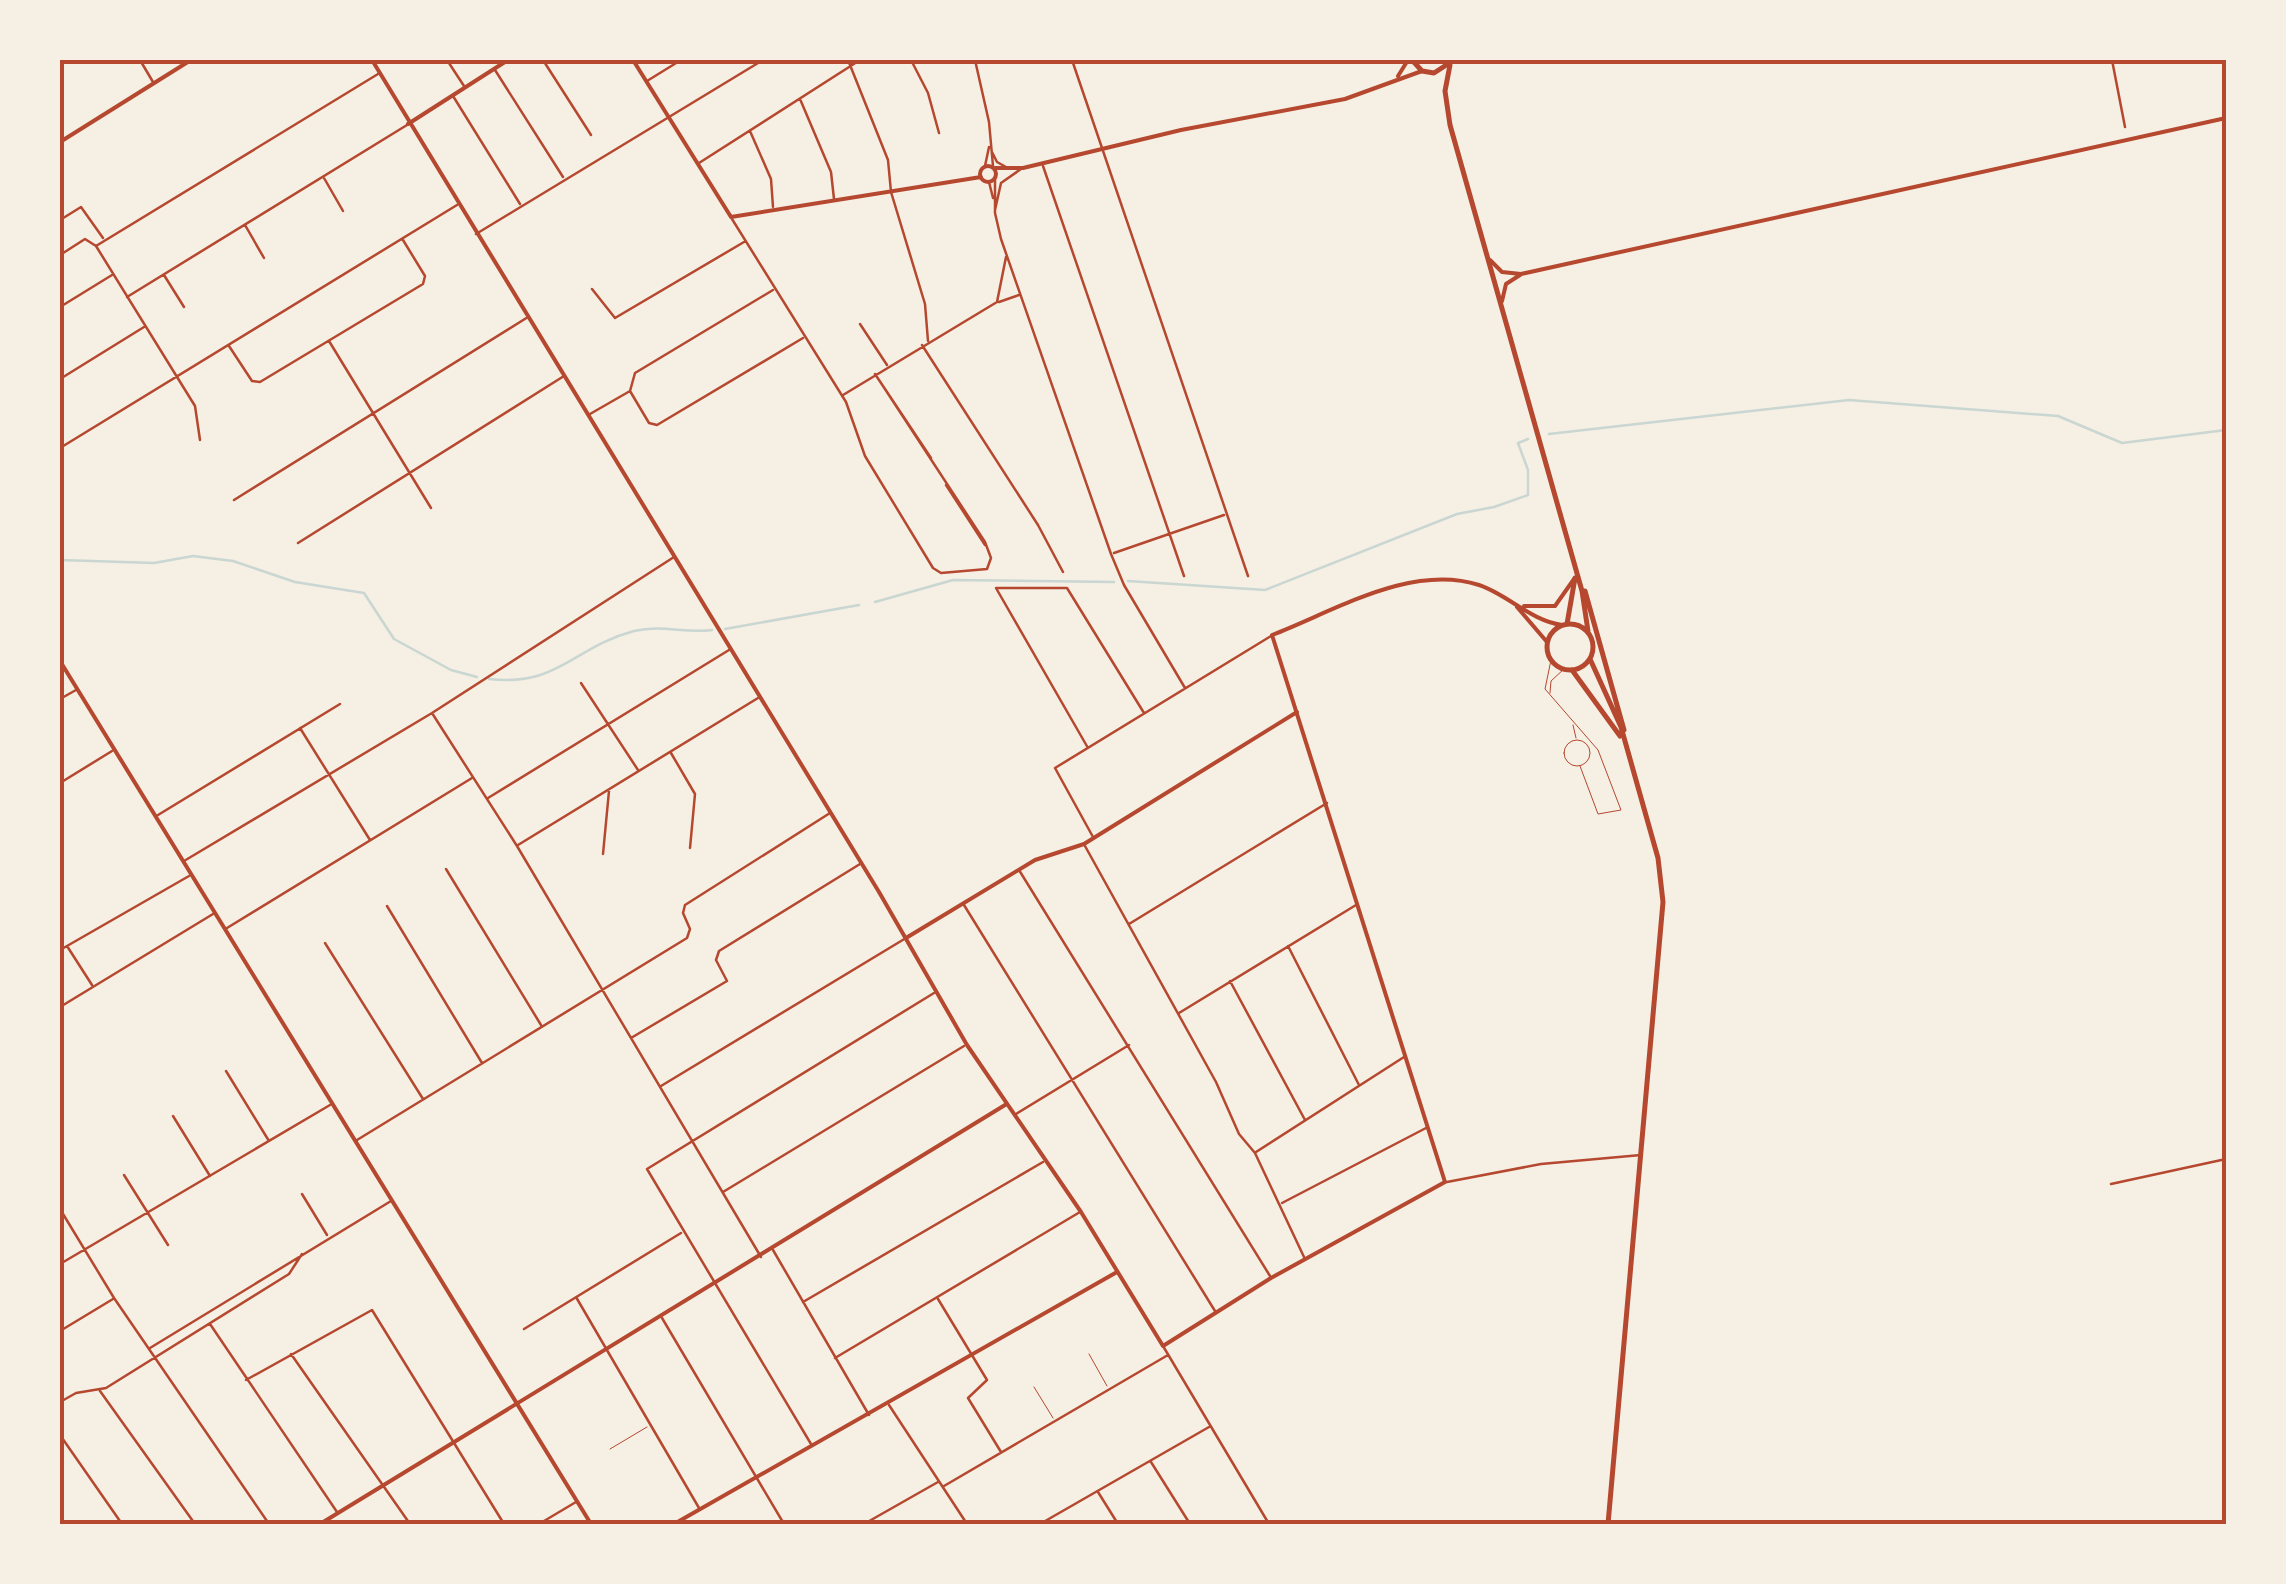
<svg xmlns="http://www.w3.org/2000/svg" width="2286" height="1584" viewBox="0 0 2286 1584" font-family="'DM Sans',sans-serif">
<style>
.lines{fill:none;stroke-linecap:round;stroke-linejoin:round}
.stream{stroke:#c9d6d2;stroke-width:2.5}
.service{stroke:#b5482f;stroke-width:1}
.minor{stroke:#b5482f;stroke-width:2.5}
.tertiary{stroke:#b5482f;stroke-width:4}
.primary{stroke:#b5482f;stroke-width:5}
.neatline{fill:none;stroke:#b5482f;stroke-width:4}
</style>
<rect width="100%" height="100%" fill="#f6efe4"/>
<g class="lines">
<path class="stream" d="M 1549,434 L 1849,400 L 2058,416 L 2122,443 L 2226,430
M 60,560 L 154,563 L 193,556 L 233,561 L 295,582 L 364,593 L 394,639 L 451,670 L 477,677
M 1128,581 L 1265,590 L 1457,514 L 1494,507 L 1528,495 L 1528,470 L 1518,443 L 1528,439
M 875,602 L 953,580 L 1114,582
M 725,629 L 859,605
M 489,679 C 559,687 573,647 634,631 C 662,624 686,634 712,630"/>
<path class="service" d="M 1551,660 L 1545,689 L 1598,750 L 1621,810 L 1598,814 L 1580,766
M 1550,693 L 1551,681 L 1564,669
M 1573,725 L 1576,738
M1564 753a13 13 0 1 1 26 0a13 13 0 1 1-26 0Z
M 1089,1354 L 1107,1386
M 1034,1387 L 1053,1418
M 610,1449 L 647,1427"/>
<path class="minor" d="M 140,60 L 153,82
M 447,60 L 464,86
M 543,60 L 591,135
M 848,60 L 888,160 L 891,192 L 925,304 L 928,341
M 911,60 L 928,93 L 939,133
M 975,60 L 989,122 L 993,166
M 1072,60 L 1248,576
M 2112,60 L 2125,127
M 495,70 L 563,177
M 647,81 L 681,60
M 453,96 L 520,204
M 800,99 L 831,172 L 834,199
M 750,131 L 771,179 L 773,207
M 992,152 L 997,162 L 1006,167
M 699,163 L 860,60
M 985,166 L 989,147
M 1043,166 L 1184,576
M 324,178 L 343,211
M 995,178 L 995,213 L 1001,239 L 1111,554 L 1124,585 L 1185,688
M 989,182 L 993,198
M 995,210 L 1001,183 L 1021,169
M 732,219 L 846,402 L 865,456 L 933,568 L 941,573 L 987,569 L 991,558 L 985,542 L 883,386
M 60,220 L 81,207 L 103,238
M 245,225 L 264,258
M 476,234 L 763,60
M 96,246 L 378,74
M 60,255 L 85,239 L 96,246 L 195,406 L 200,440
M 164,275 L 184,307
M 592,289 L 615,318 L 744,242
M 127,297 L 407,125
M 999,302 L 1019,295
M 60,307 L 112,275
M 860,324 L 887,365
M 329,341 L 431,508
M 922,345 L 1038,525 L 1063,572
M 229,346 L 252,381 L 260,382 L 423,284 L 425,276 L 403,240
M 875,374 L 931,458
M 60,379 L 144,327
M 630,391 L 649,423 L 657,425 L 803,338
M 843,395 L 997,302 L 1006,257
M 590,414 L 630,391 L 635,373 L 773,290
M 60,448 L 457,205
M 946,485 L 985,545
M 234,500 L 528,317
M 298,543 L 564,376
M 1114,553 L 1224,515
M 581,683 L 638,770
M 60,699 L 76,690
M 432,713 L 517,846 L 761,1257
M 300,728 L 370,840
M 1088,748 L 996,588 L 1067,588 L 1144,713
M 671,753 L 695,794 L 690,848
M 60,783 L 112,751
M 488,798 L 729,650
M 158,815 L 340,704
M 1093,837 L 1055,768 L 1271,636
M 518,845 L 758,698
M 1085,846 L 1216,1082 L 1239,1134 L 1255,1153 L 1304,1257
M 603,854 L 609,791
M 184,861 L 432,713 L 674,557
M 446,869 L 541,1025
M 1019,870 L 1270,1276
M 964,905 L 1215,1311
M 387,906 L 482,1063
M 1129,924 L 1327,803
M 227,928 L 472,778
M 325,943 L 423,1099
M 67,946 L 92,985
M 1288,946 L 1359,1085
M 60,950 L 189,876
M 1230,981 L 1305,1120
M 60,1007 L 213,914
M 1179,1013 L 1356,905
M 631,1038 L 727,981 L 716,960 L 719,951 L 860,864
M 226,1071 L 269,1141
M 661,1086 L 906,938
M 1016,1114 L 1129,1045
M 173,1116 L 210,1176
M 357,1140 L 687,938 L 690,929 L 683,913 L 685,905 L 830,813
M 1256,1152 L 1404,1057
M 124,1175 L 168,1245
M 1447,1182 L 1541,1164 L 1641,1155
M 2111,1184 L 2226,1159
M 723,1192 L 964,1046
M 302,1194 L 327,1235
M 1282,1203 L 1426,1128
M 60,1209 L 114,1298 L 269,1524
M 773,1250 L 869,1415
M 60,1264 L 330,1105
M 576,1297 L 699,1508
M 938,1299 L 987,1380 L 968,1398 L 1001,1452
M 803,1302 L 1043,1162
M 662,1318 L 784,1524
M 210,1324 L 337,1512
M 524,1329 L 681,1233
M 60,1331 L 113,1299
M 1163,1346 L 1269,1524
M 150,1348 L 391,1201
M 291,1354 L 410,1524
M 835,1358 L 1080,1212
M 246,1380 L 372,1310 L 504,1524
M 100,1391 L 195,1524
M 60,1402 L 76,1393 L 106,1388 L 289,1274 L 302,1254
M 889,1405 L 967,1524
M 60,1435 L 122,1524
M 811,1444 L 647,1169 L 934,993
M 1151,1462 L 1190,1524
M 944,1486 L 1168,1355
M 1098,1492 L 1118,1524
M 539,1524 L 576,1502
M 864,1524 L 938,1482
M 1040,1524 L 1209,1427"/>
<path class="tertiary" d="M 372,60 L 879,892 L 967,1045 L 1081,1212 L 1163,1346 L 1271,1278 L 1445,1182 L 1272,635 C 1335,611 1411,563 1479,585 C 1507,594 1531,621 1562,625
M 633,60 L 731,217 L 981,177
M 1398,76 L 1408,60
M 408,124 L 508,60
M 60,142 L 191,60
M980 174a8 8 0 1 1 16 0a8 8 0 1 1-16 0Z
M 995,168 L 1023,168 L 1181,130 L 1345,99 L 1422,71
M 1490,260 L 1502,272 L 1521,274 L 2226,118
M 1502,301 L 1506,284 L 1520,275
M 1524,606 L 1555,606 L 1574,579
M 1517,607 L 1547,642
M 60,661 L 591,1524
M 906,938 L 1035,860 L 1084,844 L 1297,712
M 320,1524 L 1005,1105
M 674,1524 L 1117,1272"/>
<path class="primary" d="M 1412,60 L 1422,71 L 1434,73 L 1454,60
M 1450,65 L 1445,91 L 1450,125 L 1582,591 L 1588,631
M 1585,591 L 1624,730
M1547 647a23 23 0 1 1 46 0a23 23 0 1 1-46 0Z
M 1567,624 L 1575,578
M 1590,659 L 1621,727 L 1658,858 L 1663,902 L 1608,1524
M 1572,670 L 1620,736"/>
</g>
<rect width="2286" height="1584" fill="none" stroke="#f6efe4" stroke-width="125"/>
<rect x="62" y="62" width="2162" height="1460" class="neatline"/>
</svg>
